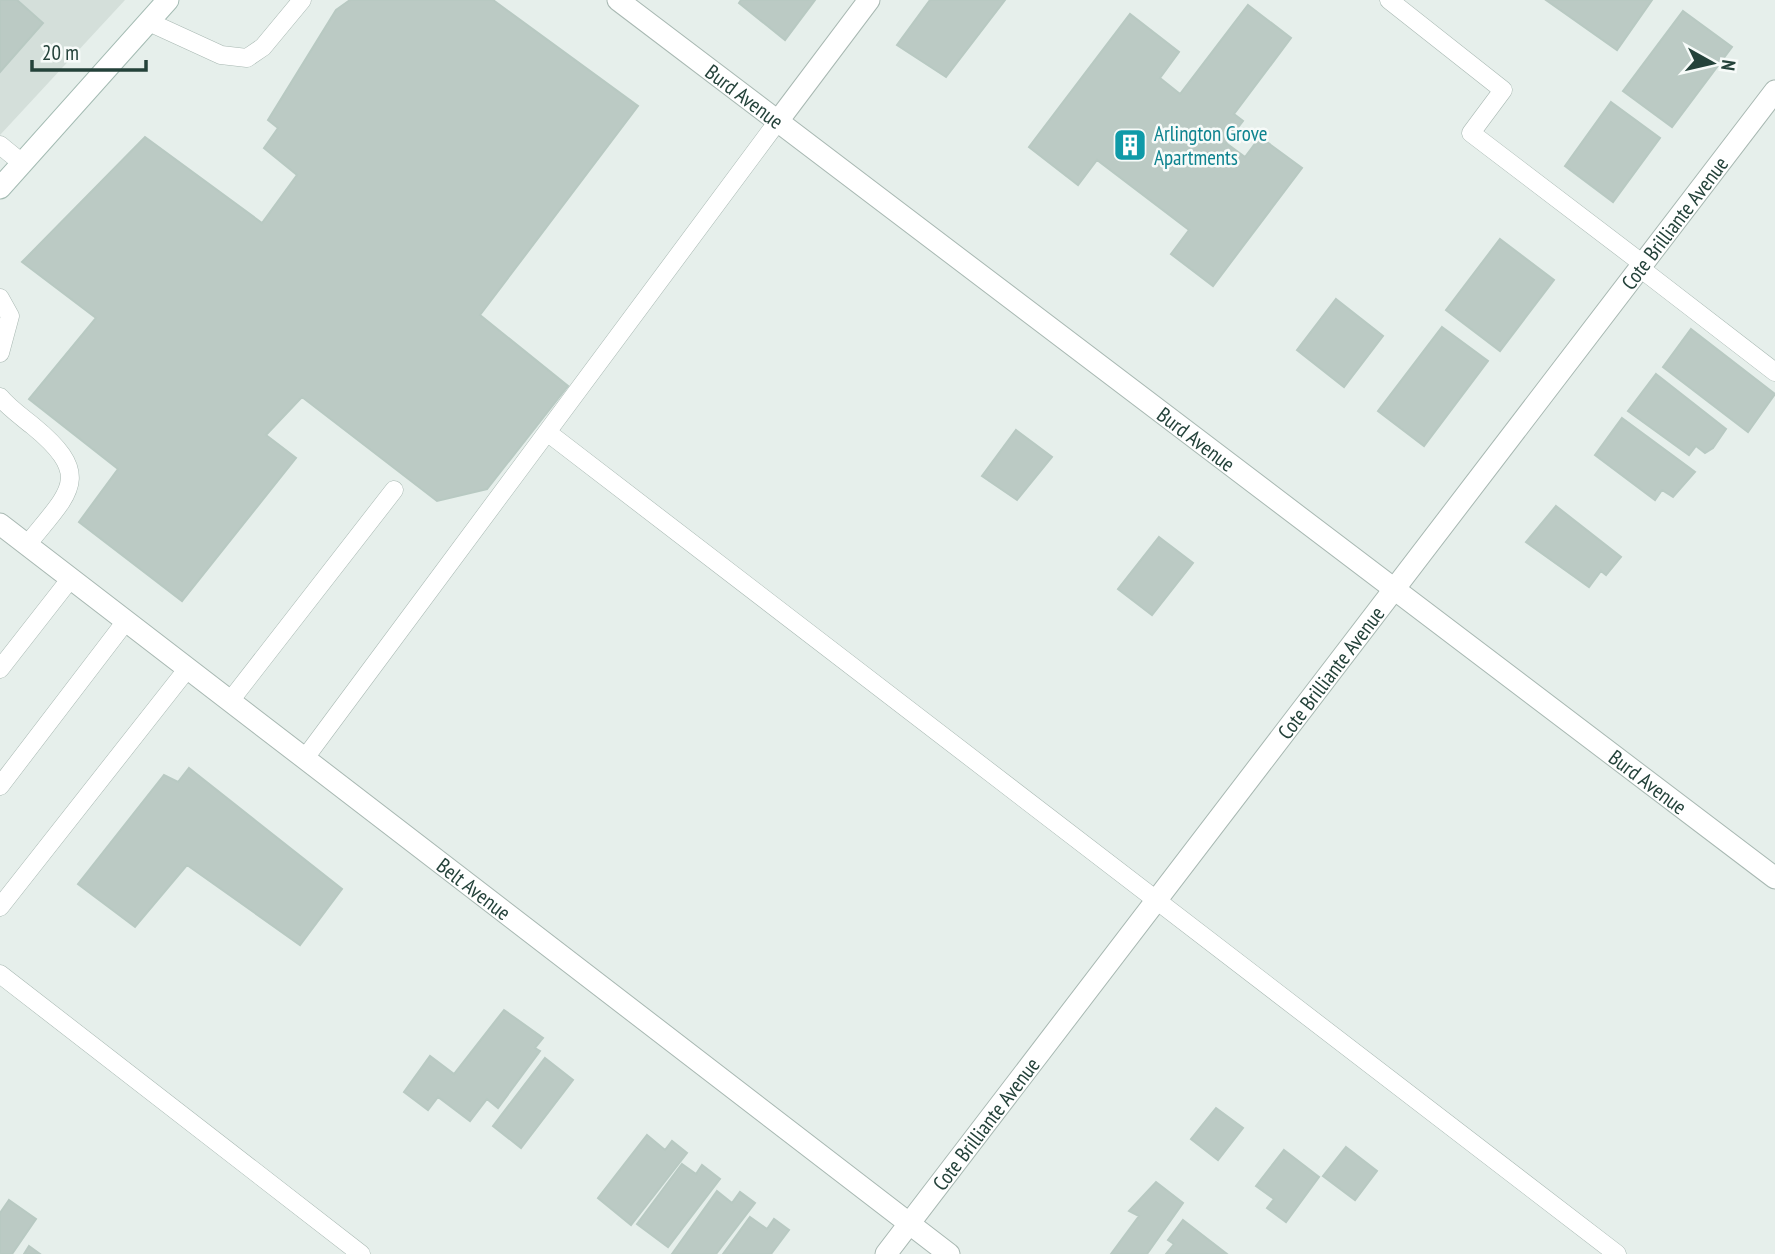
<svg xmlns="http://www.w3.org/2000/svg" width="1775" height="1254" viewBox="0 0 1775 1254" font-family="'PT Sans Narrow',sans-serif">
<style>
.built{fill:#d4dfda}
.building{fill:#bbcac4;stroke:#b8c9c2;stroke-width:2}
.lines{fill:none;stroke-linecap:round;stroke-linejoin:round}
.service-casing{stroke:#a8b8b2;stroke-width:19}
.minor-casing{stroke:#a8b8b2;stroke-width:23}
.secondary-casing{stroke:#a4bbb3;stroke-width:23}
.service{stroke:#fff;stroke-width:18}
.minor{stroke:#fff;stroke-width:21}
.secondary{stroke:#fff;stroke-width:21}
.labels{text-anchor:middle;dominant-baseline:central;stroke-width:5;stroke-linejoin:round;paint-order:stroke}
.street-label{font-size:21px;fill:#24423a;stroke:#f7fbf9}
.culture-label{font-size:21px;fill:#0d838f;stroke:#f7fbf9;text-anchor:start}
</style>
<rect width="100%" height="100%" fill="#e6efeb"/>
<path class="built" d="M 0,0 L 125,0 L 0,135 Z"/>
<path class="building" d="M 0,0 L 17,0 L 43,23 L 0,72 Z
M 350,0 L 493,0 L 638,106 L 480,315 L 568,386 L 487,489 L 437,501 L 302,397 L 266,435 L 296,458 L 182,601 L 79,522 L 118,469 L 29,399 L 96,318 L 22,262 L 145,137 L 262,223 L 297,175 L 264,148 L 278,128 L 268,120 L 336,10 Z
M 741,0 L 815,0 L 785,40 L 739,3 Z
M 930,0 L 1005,0 L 946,77 L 897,45 Z
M 1546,0 L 1652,0 L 1617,50 Z
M 1248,5 L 1291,38 L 1234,114 L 1243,121 L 1226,143 L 1245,157 L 1260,137 L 1302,168 L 1213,286 L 1171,254 L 1189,230 L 1097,160 L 1078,185 L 1029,147 L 1130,14 L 1179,52 L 1160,78 L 1180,94 Z
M 1683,11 L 1732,47 L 1672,127 L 1623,91 Z
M 1611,102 L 1660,138 L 1613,202 L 1565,166 Z
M 1500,239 L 1554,280 L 1500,351 L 1446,310 Z
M 1336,299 L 1383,336 L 1344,387 L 1297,350 Z
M 1442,327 L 1488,361 L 1424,446 L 1378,411 Z
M 1691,329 L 1775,394 L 1748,432 L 1663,367 Z
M 1656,374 L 1726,429 L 1713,448 L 1705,453 L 1696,446 L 1689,455 L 1628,411 Z
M 1622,418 L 1695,472 L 1673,497 L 1662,490 L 1655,500 L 1595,455 Z
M 1016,430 L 1052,457 L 1017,500 L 982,476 Z
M 1556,506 L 1621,557 L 1606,575 L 1601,571 L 1589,587 L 1526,542 Z
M 1159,537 L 1193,563 L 1152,615 L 1118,589 Z
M 189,768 L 342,889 L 300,945 L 187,865 L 135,927 L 78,884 L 164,775 L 178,782 Z
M 504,1010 L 543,1038 L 535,1048 L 540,1051 L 498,1108 L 487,1099 L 470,1121 L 438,1097 L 428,1110 L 404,1092 L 430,1056 L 454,1074 Z
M 545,1058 L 573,1080 L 521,1148 L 493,1126 Z
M 1216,1108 L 1243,1128 L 1218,1160 L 1191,1139 Z
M 647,1135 L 665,1150 L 672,1141 L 687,1153 L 631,1225 L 598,1198 Z
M 1346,1147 L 1377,1171 L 1355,1200 L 1323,1176 Z
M 1284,1150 L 1319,1177 L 1286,1222 L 1267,1208 L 1274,1199 L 1256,1186 Z
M 682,1164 L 696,1174 L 702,1165 L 720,1179 L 668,1247 L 637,1224 Z
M 1156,1182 L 1183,1203 L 1147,1254 L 1111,1254 L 1139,1216 L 1129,1211 Z
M 717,1191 L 732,1203 L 740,1192 L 755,1203 L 716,1254 L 672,1254 Z
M 9,1200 L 36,1219 L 12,1254 L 0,1254 L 0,1213 Z
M 750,1217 L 767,1229 L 774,1219 L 789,1230 L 771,1254 L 723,1254 Z
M 1183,1220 L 1227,1254 L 1166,1254 L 1174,1244 L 1168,1240 Z
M 29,1246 L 40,1254 L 24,1254 Z"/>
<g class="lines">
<defs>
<path id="service" d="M 1389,0 L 1503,90 L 1471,133 L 1643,264
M 149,22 L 221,55 L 247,58 L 263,47 L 302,0
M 0,145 L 22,163
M 1640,268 L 1775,372
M 0,298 L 10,316 L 0,353
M 0,397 C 9,408 22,417 33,426 C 95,477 69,492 27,545
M 547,432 L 1617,1254
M 0,669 L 71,578
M 230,701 L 394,490
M 305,758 L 778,121
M 0,786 L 126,621
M 0,907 L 188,668
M 0,974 L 361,1254"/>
<g id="minor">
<path id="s1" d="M 618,0 L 1775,878"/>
<path d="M 778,121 L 869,0"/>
<path id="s2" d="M 0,524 L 949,1254"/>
<path id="s3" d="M 886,1254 L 1775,91"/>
</g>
<path id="secondary" d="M 0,188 L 168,0"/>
</defs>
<use href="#service" class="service-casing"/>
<use href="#minor" class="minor-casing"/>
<use href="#secondary" class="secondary-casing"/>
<use href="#service" class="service"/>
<use href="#minor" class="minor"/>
<use href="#secondary" class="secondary"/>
</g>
<defs>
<symbol id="building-square" viewBox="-11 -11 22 22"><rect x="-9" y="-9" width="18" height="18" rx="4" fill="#0f9aa8" stroke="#f7fbf9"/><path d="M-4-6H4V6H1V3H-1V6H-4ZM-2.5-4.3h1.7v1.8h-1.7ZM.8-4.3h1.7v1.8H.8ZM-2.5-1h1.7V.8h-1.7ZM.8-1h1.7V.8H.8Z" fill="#fff"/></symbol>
</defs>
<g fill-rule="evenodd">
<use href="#building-square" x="1111" y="126" width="38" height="38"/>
</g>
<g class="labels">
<g class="street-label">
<text stroke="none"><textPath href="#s1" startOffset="159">Burd Avenue</textPath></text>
<text stroke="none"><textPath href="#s3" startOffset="1298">Cote Brilliante Avenue</textPath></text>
<text stroke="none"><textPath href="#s1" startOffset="726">Burd Avenue</textPath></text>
<text stroke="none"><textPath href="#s3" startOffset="732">Cote Brilliante Avenue</textPath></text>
<text stroke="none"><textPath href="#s1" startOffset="1293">Burd Avenue</textPath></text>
<text stroke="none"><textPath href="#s2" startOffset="598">Belt Avenue</textPath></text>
<text stroke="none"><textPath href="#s3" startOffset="164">Cote Brilliante Avenue</textPath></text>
</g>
<g class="culture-label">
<text x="1154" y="133">Arlington Grove<tspan x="1154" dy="24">Apartments</tspan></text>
</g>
</g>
<g transform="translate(1712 63) rotate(98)" stroke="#f7fbf9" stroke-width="5" paint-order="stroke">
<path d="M0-5L12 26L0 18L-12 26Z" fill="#24423a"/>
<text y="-10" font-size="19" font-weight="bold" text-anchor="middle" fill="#24423a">N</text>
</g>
<path d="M32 60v10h114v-10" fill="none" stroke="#24423a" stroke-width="3.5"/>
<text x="42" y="60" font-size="21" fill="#24423a" stroke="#f7fbf9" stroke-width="5" paint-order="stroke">20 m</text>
</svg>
